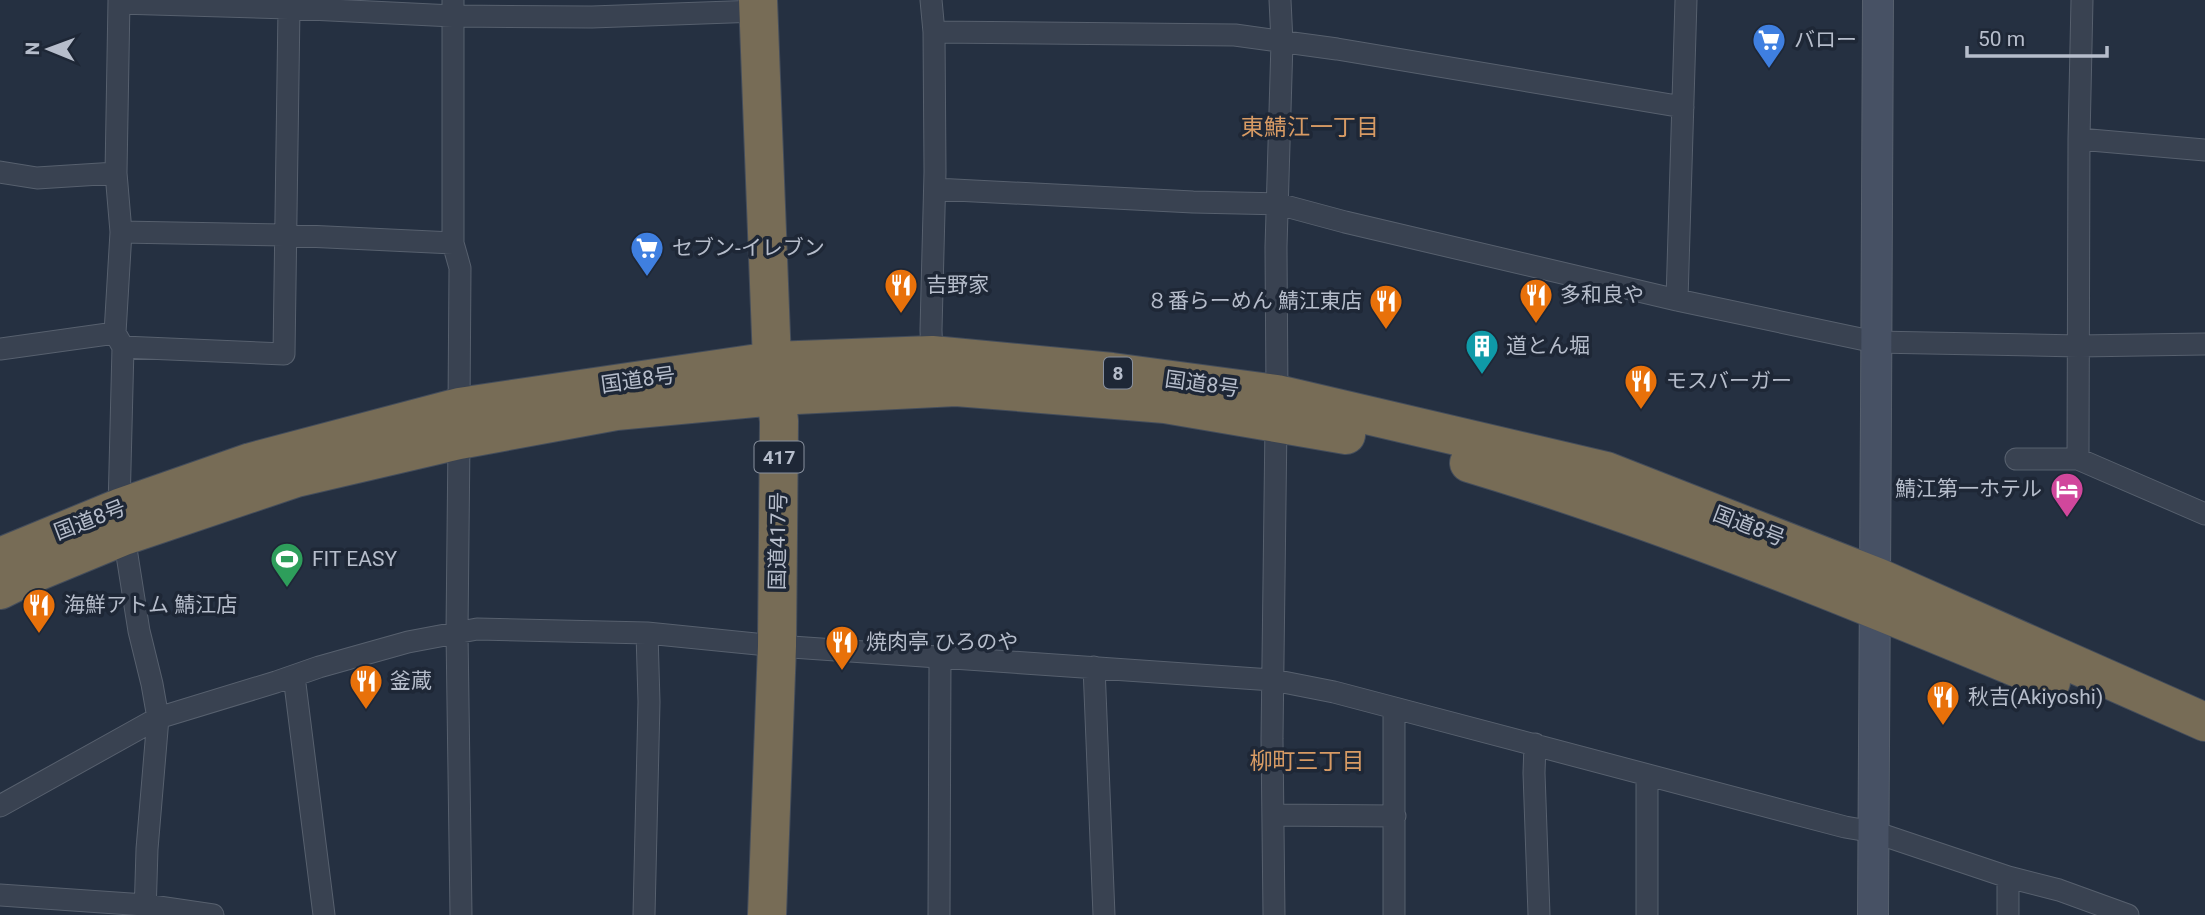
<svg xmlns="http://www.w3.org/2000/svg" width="2205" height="915" viewBox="0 0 2205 915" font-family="Roboto,'Noto Sans JP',sans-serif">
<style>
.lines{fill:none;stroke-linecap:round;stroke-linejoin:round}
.street-casing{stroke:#57606e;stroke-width:23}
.secondary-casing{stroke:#57606e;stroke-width:32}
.highway-casing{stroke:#444d5b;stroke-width:40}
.street{stroke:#394251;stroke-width:21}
.secondary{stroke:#475164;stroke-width:30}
.highway{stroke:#776c56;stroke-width:38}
.labels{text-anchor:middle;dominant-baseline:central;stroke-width:7;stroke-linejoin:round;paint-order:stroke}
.shield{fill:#1e2736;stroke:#88909e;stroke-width:2}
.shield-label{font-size:19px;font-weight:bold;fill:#b6bdcb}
.poi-label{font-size:21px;fill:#b6bdcb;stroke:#1e2736;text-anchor:start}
.street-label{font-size:21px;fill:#b6bdcb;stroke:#1e2736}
.neighbourhood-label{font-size:23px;fill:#d89b64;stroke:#1e2736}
</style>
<rect width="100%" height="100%" fill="#253041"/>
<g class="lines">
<defs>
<path id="street" d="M 119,0 L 116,173 L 121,232 L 115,333 L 123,347 L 119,508
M 453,0 L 453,243 L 460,268 L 459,407
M 931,0 L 934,32 L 935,172 L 931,330 L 932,355
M 2082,0 L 2079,139 L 2078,459 L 2205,514
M 119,3 L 289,8 L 453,16 L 592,17 L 758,11
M 934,32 L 1235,35 L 1337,49 L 1683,107
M 2079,139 L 2205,150
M 0,172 L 37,178 L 116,173
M 935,189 L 1193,202 L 1278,204 L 1345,222 L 1677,300 L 1875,342 L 2079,346 L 2205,344
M 121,232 L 285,235 L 453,243
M 1677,300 L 1686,0
M 123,347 L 284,354 L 289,8
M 0,349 L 115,333
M 1277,394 L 1276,247 L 1282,42 L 1280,0
M 459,440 L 457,632 L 461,915
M 2016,459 L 2078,459
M 124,536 L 139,631 L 152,684 L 158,718 L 147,849 L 145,915
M 1094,667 L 1104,915
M 294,676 L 324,915
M 1535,744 L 1534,773 L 1539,915
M 0,806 L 158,718 L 276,682 L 319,667 L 408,642 L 477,629 L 647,633 L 777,646 L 1273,680 L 1334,692 L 1845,827 L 1874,832 L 2008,877 L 2059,890 L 2128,915
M 1273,815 L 1395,816
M 2008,877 L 2008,915
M 0,895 L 145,905 L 213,915
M 644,915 L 649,702 L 647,633
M 939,915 L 940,657
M 1274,915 L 1272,739 L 1276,423
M 1394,915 L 1394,709
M 1647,915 L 1647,775"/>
<path id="secondary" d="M 1873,915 C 1877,610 1875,305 1878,0"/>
<path id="highway" d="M 758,0 L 772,361 L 779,421 L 777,646 L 767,915
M 1469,463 C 1668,523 1860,602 2051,682
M 0,557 L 119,508 L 251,462 L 459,407 L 772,361 L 932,355 L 1112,372 L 1277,394 L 1606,471 L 1877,577 L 2205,722
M 0,590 L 32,574 L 124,536 L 296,478 L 459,440 L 616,411 L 776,396 L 956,387 L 1165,404 L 1346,435"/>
</defs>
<use href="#street" class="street-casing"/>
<use href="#secondary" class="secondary-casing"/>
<use href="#highway" class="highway-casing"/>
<use href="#street" class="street"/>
<use href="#secondary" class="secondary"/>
<use href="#highway" class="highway"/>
</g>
<defs>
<symbol id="supermarket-pin" viewBox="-11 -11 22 30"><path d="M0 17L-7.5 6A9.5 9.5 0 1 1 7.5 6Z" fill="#3f7fe0" stroke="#1e2736"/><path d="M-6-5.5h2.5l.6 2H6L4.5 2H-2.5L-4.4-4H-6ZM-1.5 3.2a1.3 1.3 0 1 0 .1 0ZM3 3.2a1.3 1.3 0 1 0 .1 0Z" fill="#fff"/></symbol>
<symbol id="restaurant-pin" viewBox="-11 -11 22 30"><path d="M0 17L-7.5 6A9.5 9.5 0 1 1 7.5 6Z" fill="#e8710a" stroke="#1e2736"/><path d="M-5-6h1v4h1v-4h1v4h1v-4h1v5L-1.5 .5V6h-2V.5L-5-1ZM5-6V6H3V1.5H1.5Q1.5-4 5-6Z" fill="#fff"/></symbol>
<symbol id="building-pin" viewBox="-11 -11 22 30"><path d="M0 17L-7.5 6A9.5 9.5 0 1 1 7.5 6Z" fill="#0f9aa8" stroke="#1e2736"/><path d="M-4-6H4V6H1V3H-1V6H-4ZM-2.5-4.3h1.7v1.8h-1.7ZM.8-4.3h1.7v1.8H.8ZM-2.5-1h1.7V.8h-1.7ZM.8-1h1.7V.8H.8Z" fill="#fff"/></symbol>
<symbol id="hotel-pin" viewBox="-11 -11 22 30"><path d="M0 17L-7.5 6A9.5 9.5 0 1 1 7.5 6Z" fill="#d1479c" stroke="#1e2736"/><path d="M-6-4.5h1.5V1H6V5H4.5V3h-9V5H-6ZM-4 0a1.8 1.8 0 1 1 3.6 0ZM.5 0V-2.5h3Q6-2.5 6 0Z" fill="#fff"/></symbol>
<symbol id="stadium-pin" viewBox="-11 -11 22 30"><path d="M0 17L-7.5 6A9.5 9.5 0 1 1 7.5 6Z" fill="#2e9e5b" stroke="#1e2736"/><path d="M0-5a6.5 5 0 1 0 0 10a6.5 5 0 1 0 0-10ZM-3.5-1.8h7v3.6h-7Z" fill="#fff"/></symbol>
</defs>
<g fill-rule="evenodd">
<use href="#supermarket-pin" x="1750" y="21" width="38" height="52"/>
<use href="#supermarket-pin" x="628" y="229" width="38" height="52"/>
<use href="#restaurant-pin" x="882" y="266" width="38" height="52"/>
<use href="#restaurant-pin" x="1517" y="276" width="38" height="52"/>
<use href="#restaurant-pin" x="1367" y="282" width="38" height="52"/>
<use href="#building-pin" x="1463" y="327" width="38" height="52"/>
<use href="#restaurant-pin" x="1622" y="362" width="38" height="52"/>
<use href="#hotel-pin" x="2048" y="470" width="38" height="52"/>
<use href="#stadium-pin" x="268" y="540" width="38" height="52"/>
<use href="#restaurant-pin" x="20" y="586" width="38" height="52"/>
<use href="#restaurant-pin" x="823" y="623" width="38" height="52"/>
<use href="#restaurant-pin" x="347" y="662" width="38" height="52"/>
<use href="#restaurant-pin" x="1924" y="678" width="38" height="52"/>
</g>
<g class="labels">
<g class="shield">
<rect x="1104" y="357.5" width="28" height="31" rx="5"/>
<rect x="754.5" y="441.5" width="49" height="31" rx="5"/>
</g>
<g class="shield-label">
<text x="1118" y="373">8</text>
<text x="779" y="457">417</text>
</g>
<g class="poi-label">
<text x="1794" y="40">バロー</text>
<text x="672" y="248">セブン-イレブン</text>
<text x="926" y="285">吉野家</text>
<text x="1560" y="295">多和良や</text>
<text x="1362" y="301" text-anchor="end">８番らーめん 鯖江東店</text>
<text x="1506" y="346">道とん堀</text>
<text x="1666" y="381">モスバーガー</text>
<text x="2042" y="489" text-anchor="end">鯖江第一ホテル</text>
<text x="312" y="559">FIT EASY</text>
<text x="64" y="605">海鮮アトム 鯖江店</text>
<text x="866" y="642">焼肉亭 ひろのや</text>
<text x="390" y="681">釜蔵</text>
<text x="1968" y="697">秋吉(Akiyoshi)</text>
</g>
<g class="street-label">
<text transform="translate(638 380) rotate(-8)">国道8号</text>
<text transform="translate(1202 384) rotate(8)">国道8号</text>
<text transform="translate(90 520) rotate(-21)">国道8号</text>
<text transform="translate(1749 526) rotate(21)">国道8号</text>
<text transform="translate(778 541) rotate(-89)">国道417号</text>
</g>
<g class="neighbourhood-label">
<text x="1310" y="127">東鯖江一丁目</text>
<text x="1307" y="761">柳町三丁目</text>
</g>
</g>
<g transform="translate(49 49) rotate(271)" stroke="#1e2736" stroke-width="5" paint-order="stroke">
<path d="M0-5L12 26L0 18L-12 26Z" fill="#b6bdcb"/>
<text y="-10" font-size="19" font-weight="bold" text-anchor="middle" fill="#b6bdcb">N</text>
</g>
<path d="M1967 46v10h140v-10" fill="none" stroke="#b6bdcb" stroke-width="3.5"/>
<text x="1978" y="46" font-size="21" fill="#b6bdcb" stroke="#1e2736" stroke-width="5" paint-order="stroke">50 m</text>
</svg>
